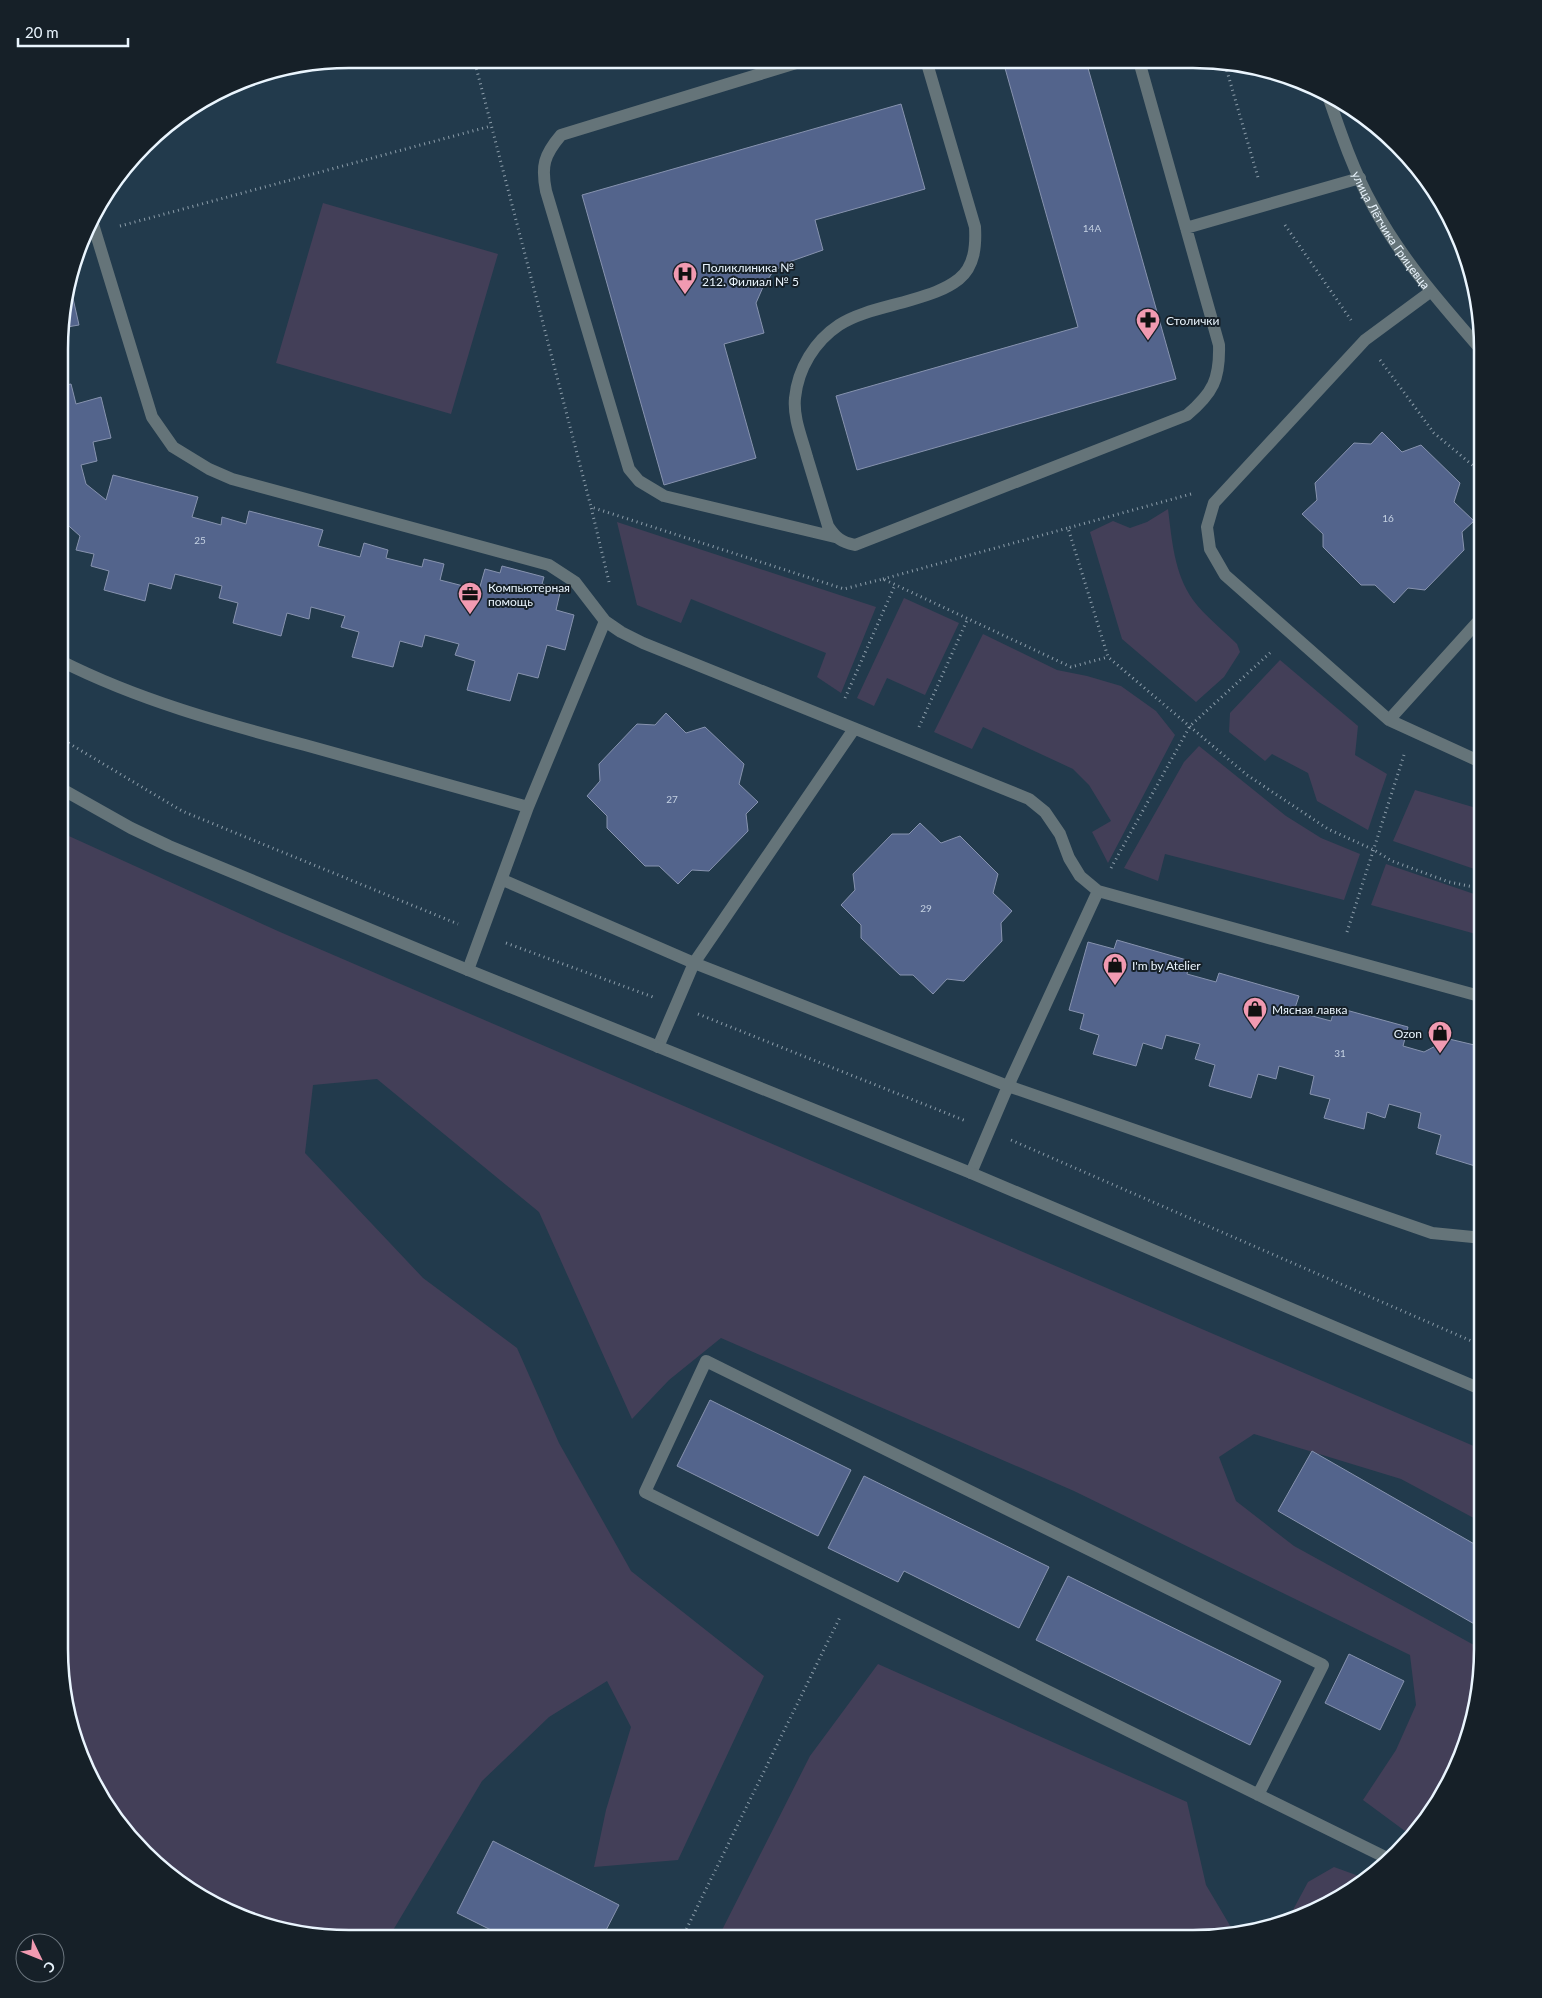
<svg xmlns="http://www.w3.org/2000/svg" width="1542" height="1998" viewBox="0 0 1542 1998" font-family="Lato,sans-serif">
<style>
.green{fill:#433f58}
.building{fill:#53648c;stroke:#8793af}
.lines{fill:none;stroke-linecap:round;stroke-linejoin:round}
.path{stroke:#8c9daa;stroke-width:3;stroke-dasharray:1 4;stroke-linecap:butt}
.lane{stroke:#657479;stroke-width:12}
.street{stroke:#657479;stroke-width:12}
.labels{text-anchor:middle;dominant-baseline:central;stroke-width:4;stroke-linejoin:round;paint-order:stroke}
.number-label{font-size:10px;fill:#c4d1e2}
.street-label{font-size:12px;fill:#eaf5fe;stroke:#162028}
.poi-label{font-size:12px;fill:#eaf5fe;stroke:#162028;text-anchor:start}
.rim{fill:none;stroke:#eaf5fe;stroke-width:2.5}
</style>
<rect width="100%" height="100%" fill="#223a4c"/>
<path class="green" d="M 323,203 L 498,254 L 451,414 L 276,363 Z
M 1168,509 C 1172,540 1174,573 1193,600 C 1205,616 1223,630 1237,644 L 1240,652 L 1224,677 L 1196,702 L 1122,639 L 1090,532 L 1113,521 L 1130,528 L 1147,522 Z
M 617,522 L 876,607 L 841,693 L 817,677 L 826,653 L 691,599 L 681,623 L 637,605 Z
M 904,598 L 959,623 L 925,695 L 887,678 L 874,706 L 857,698 Z
M 983,634 L 1057,670 L 1087,676 L 1121,686 L 1156,711 L 1175,735 L 1108,863 L 1092,832 L 1111,821 L 1089,785 L 1073,769 L 983,727 L 972,749 L 934,732 Z
M 1280,660 L 1358,726 L 1355,755 L 1387,774 L 1368,830 L 1317,801 L 1308,773 L 1272,754 L 1265,761 L 1229,732 L 1230,713 Z
M 1199,746 L 1286,816 L 1321,838 L 1360,854 L 1344,900 L 1165,854 L 1158,881 L 1124,868 L 1184,762 Z
M 1415,790 L 1483,810 L 1483,872 L 1393,841 Z
M 60,832 L 280,932 L 1483,1450 L 1483,1523 L 1401,1479 L 1254,1434 L 1219,1457 L 1236,1501 L 1294,1546 L 1483,1650 L 1483,1668 L 1468,1743 L 1435,1810 L 1413,1835 L 1409,1834 L 1363,1800 L 1396,1750 L 1416,1705 L 1410,1655 L 1074,1491 L 721,1338 L 669,1380 L 632,1419 L 539,1212 L 377,1079 L 313,1085 L 305,1153 L 423,1278 L 517,1348 L 559,1443 L 631,1571 L 764,1676 L 678,1860 L 594,1867 L 606,1810 L 631,1727 L 607,1681 L 549,1717 L 482,1781 L 389,1937 L 311,1937 L 255,1924 L 187,1890 L 131,1841 L 89,1778 L 69,1724 L 59,1649 Z
M 1386,864 L 1480,896 L 1477,912 L 1483,914 L 1483,936 L 1371,905 Z
M 878,1664 L 1187,1802 L 1206,1885 L 1235,1934 L 1193,1939 L 718,1938 L 810,1756 Z
M 1334,1867 L 1367,1879 L 1322,1909 L 1286,1923 L 1308,1882 Z"/>
<path class="building" d="M 1003,61 L 1086,61 L 1176,379 L 857,470 L 836,396 L 1078,327 Z
M 901,104 L 925,189 L 815,220 L 823,250 L 786,263 L 772,273 L 763,287 L 756,303 L 764,333 L 724,344 L 756,458 L 664,485 L 582,195 Z
M 70,285 L 79,325 L 61,328 L 61,311 Z
M 71,384 L 76,404 L 101,397 L 111,438 L 93,442 L 97,461 L 81,465 L 86,484 L 106,500 L 113,475 L 198,497 L 192,517 L 221,525 L 222,517 L 246,524 L 249,511 L 323,530 L 318,546 L 360,557 L 364,543 L 388,550 L 386,558 L 422,567 L 424,559 L 444,564 L 440,580 L 479,590 L 485,569 L 500,573 L 502,566 L 544,577 L 542,584 L 561,589 L 556,610 L 574,615 L 565,650 L 547,645 L 538,678 L 518,673 L 510,701 L 467,690 L 475,661 L 455,655 L 459,644 L 425,635 L 422,647 L 400,641 L 393,667 L 352,657 L 359,632 L 341,627 L 345,616 L 311,607 L 309,619 L 287,613 L 281,636 L 233,623 L 238,603 L 219,598 L 222,586 L 175,574 L 171,589 L 149,583 L 145,601 L 104,590 L 109,571 L 91,566 L 94,554 L 76,550 L 80,536 L 61,519 L 61,386 Z
M 1382,432 L 1402,452 L 1421,445 L 1460,483 L 1454,502 L 1474,521 L 1462,532 L 1464,550 L 1425,590 L 1408,588 L 1394,603 L 1375,585 L 1361,585 L 1323,547 L 1323,534 L 1302,514 L 1317,500 L 1315,483 L 1354,443 L 1371,444 Z
M 666,713 L 686,733 L 705,727 L 744,764 L 739,784 L 758,802 L 746,814 L 748,831 L 709,871 L 692,870 L 678,884 L 659,866 L 645,866 L 607,828 L 607,816 L 587,796 L 600,781 L 599,764 L 637,724 L 655,725 Z
M 920,823 L 941,843 L 960,836 L 998,874 L 993,893 L 1012,911 L 1001,923 L 1002,941 L 964,981 L 947,979 L 933,994 L 913,975 L 900,975 L 861,938 L 861,925 L 841,905 L 855,890 L 853,874 L 892,834 L 909,834 Z
M 1117,940 L 1190,961 L 1187,974 L 1216,982 L 1219,973 L 1299,996 L 1294,1011 L 1331,1021 L 1335,1007 L 1408,1027 L 1403,1046 L 1424,1052 L 1449,1039 L 1483,1047 L 1483,1145 L 1481,1144 L 1475,1166 L 1436,1154 L 1441,1135 L 1418,1128 L 1421,1113 L 1389,1104 L 1385,1118 L 1367,1112 L 1364,1129 L 1324,1118 L 1330,1099 L 1310,1094 L 1314,1076 L 1279,1066 L 1276,1079 L 1258,1074 L 1251,1098 L 1209,1086 L 1215,1065 L 1195,1059 L 1200,1044 L 1166,1035 L 1162,1049 L 1143,1043 L 1136,1066 L 1093,1054 L 1099,1035 L 1080,1029 L 1084,1014 L 1069,1010 L 1088,942 L 1114,949 Z
M 710,1400 L 851,1470 L 818,1536 L 677,1466 Z
M 1312,1451 L 1483,1549 L 1483,1629 L 1278,1511 Z
M 864,1476 L 1049,1567 L 1019,1628 L 904,1571 L 898,1582 L 828,1548 Z
M 1068,1576 L 1281,1681 L 1250,1745 L 1036,1640 Z
M 1349,1654 L 1404,1681 L 1380,1730 L 1325,1703 Z
M 493,1841 L 619,1905 L 602,1938 L 502,1937 L 503,1936 L 457,1913 Z"/>
<g class="lines">
<path class="path" d="M 477,59 L 476,67 L 591,507
M 1224,61 L 1259,181
M 1285,225 L 1351,320
M 120,226 L 491,126
M 1380,360 L 1434,433 L 1483,474
M 1191,494 L 1068,528 L 1108,657 L 1247,775 L 1328,829 L 1374,850 L 1392,861 L 1449,882 L 1483,889
M 883,579 L 1068,528
M 609,582 L 591,507 L 844,589 L 883,579 L 1071,667 L 1108,657
M 845,698 L 895,585
M 919,727 L 968,618
M 60,738 L 182,811 L 458,924
M 1111,868 L 1190,726 L 1272,651
M 1347,932 L 1404,755
M 506,943 L 653,997
M 698,1014 L 966,1121
M 1011,1140 L 1483,1346
M 682,1938 L 840,1617"/>
<path class="lane" d="M 806,60 L 561,135 C 544,155 541,166 546,191 L 629,469 L 639,481 L 664,496 L 835,537
M 926,60 L 975,227 C 976,245 975,266 959,279 C 945,290 928,295 911,300 C 888,307 859,312 839,325 C 815,341 798,368 795,398 C 793,418 802,438 807,457 C 814,480 821,503 828,526 C 836,538 841,542 855,545 L 1187,415 C 1213,393 1220,379 1219,345 L 1139,61
M 92,221 L 152,417 L 173,447 L 209,469 L 232,479 L 549,565 L 575,582 L 605,621 L 621,632 L 643,643 L 1029,799 L 1045,812 L 1060,834 L 1069,858 L 1080,876 L 1098,891 L 1483,997
M 1186,228 L 1360,178
M 1430,292 L 1365,340 L 1214,503 L 1207,527 L 1210,549 L 1225,575 L 1389,720 L 1483,763
M 61,661 C 138,700 222,723 305,745 C 379,766 454,786 528,807
M 1389,720 L 1483,616
M 503,880 L 694,963 L 1008,1086 L 1432,1233 L 1483,1238
M 468,970 L 528,807 L 605,621
M 658,1047 L 694,963 L 854,729
M 971,1173 L 1008,1086 L 1098,891
M 1258,1795 L 1323,1665 L 706,1361 L 645,1492 C 894,1615 1142,1738 1391,1860"/>
<g class="street">
<path id="s1" d="M 1327,93 C 1340,131 1353,170 1373,206 C 1402,260 1443,306 1483,352"/>
<path d="M 60,788 L 131,828 L 169,846 L 468,970 L 971,1173 L 1483,1390"/>
</g>
</g>
<defs>
<symbol id="hospital-pin" viewBox="-11 -11 22 30"><path d="M0 17L-7.5 6A9.5 9.5 0 1 1 7.5 6Z" fill="#f19ab1" stroke="#162028"/><path d="M-5-5h3v3.5h4V-5h3V5h-3V1.5h-4V5h-3Z" fill="#111"/></symbol>
<symbol id="pharmacy-pin" viewBox="-11 -11 22 30"><path d="M0 17L-7.5 6A9.5 9.5 0 1 1 7.5 6Z" fill="#f19ab1" stroke="#162028"/><path d="M-2-6h4v4h4v4h-4v4h-4v-4h-4v-4h4Z" fill="#111"/></symbol>
<symbol id="office-pin" viewBox="-11 -11 22 30"><path d="M0 17L-7.5 6A9.5 9.5 0 1 1 7.5 6Z" fill="#f19ab1" stroke="#162028"/><path d="M-6-3h4V-5.5h4V-3h4V5H-6ZM-1-4.5V-3h2v-1.5ZM-6 0V1H6V0Z" fill="#111"/></symbol>
<symbol id="shop-pin" viewBox="-11 -11 22 30"><path d="M0 17L-7.5 6A9.5 9.5 0 1 1 7.5 6Z" fill="#f19ab1" stroke="#162028"/><path d="M-5-2.5h2.3a2.7 3.5 0 0 1 5.4 0H5L5.5 6h-11ZM-1.5-2.5h3a1.5 2.3 0 0 0-3 0Z" fill="#111"/></symbol>
</defs>
<g fill-rule="evenodd">
<use href="#hospital-pin" x="671" y="260" width="28" height="38"/>
<use href="#pharmacy-pin" x="1134" y="306" width="28" height="38"/>
<use href="#office-pin" x="456" y="580" width="28" height="38"/>
<use href="#shop-pin" x="1101" y="951" width="28" height="38"/>
<use href="#shop-pin" x="1241" y="995" width="28" height="38"/>
<use href="#shop-pin" x="1426" y="1019" width="28" height="38"/>
</g>
<g class="labels">
<g class="number-label">
<text x="1092" y="228">14А</text>
<text x="1388" y="518">16</text>
<text x="200" y="540">25</text>
<text x="672" y="799">27</text>
<text x="926" y="908">29</text>
<text x="1340" y="1053">31</text>
</g>
<g class="street-label">
<text stroke="none"><textPath href="#s1" startOffset="152">улица Лётчика Грицевца</textPath></text>
</g>
<g class="poi-label">
<text x="702" y="267">Поликлиника №<tspan x="702" dy="14">212. Филиал № 5</tspan></text>
<text x="1166" y="320">Столички</text>
<text x="488" y="587">Компьютерная<tspan x="488" dy="14">помощь</tspan></text>
<text x="1132" y="965">I'm by Atelier</text>
<text x="1272" y="1009">Мясная лавка</text>
<text x="1422" y="1033" text-anchor="end">Ozon</text>
</g>
</g>
<path d="M0 0H1542V1998H0ZM349 68H1193A281 281 0 0 1 1474 349V1649A281 281 0 0 1 1193 1930H349A281 281 0 0 1 68 1649V349A281 281 0 0 1 349 68Z" fill="#162028" fill-rule="evenodd"/>
<path class="rim" d="M349 68H1193A281 281 0 0 1 1474 349V1649A281 281 0 0 1 1193 1930H349A281 281 0 0 1 68 1649V349A281 281 0 0 1 349 68Z"/>
<g transform="translate(40 1958) rotate(133)"><circle r="24" fill="#162028" stroke="#6b757e"/>
<path d="M0-4L9 19L0 12L-9 19Z" fill="#f19ab1"/>
<text y="-8" font-size="14" font-weight="bold" text-anchor="middle" fill="#eaf5fe">С</text>
</g>
<path d="M18 38v8h110v-8" fill="none" stroke="#eaf5fe" stroke-width="2.5"/>
<text x="25" y="38" font-size="15" fill="#eaf5fe" stroke="#162028" stroke-width="4" paint-order="stroke">20 m</text>
</svg>
